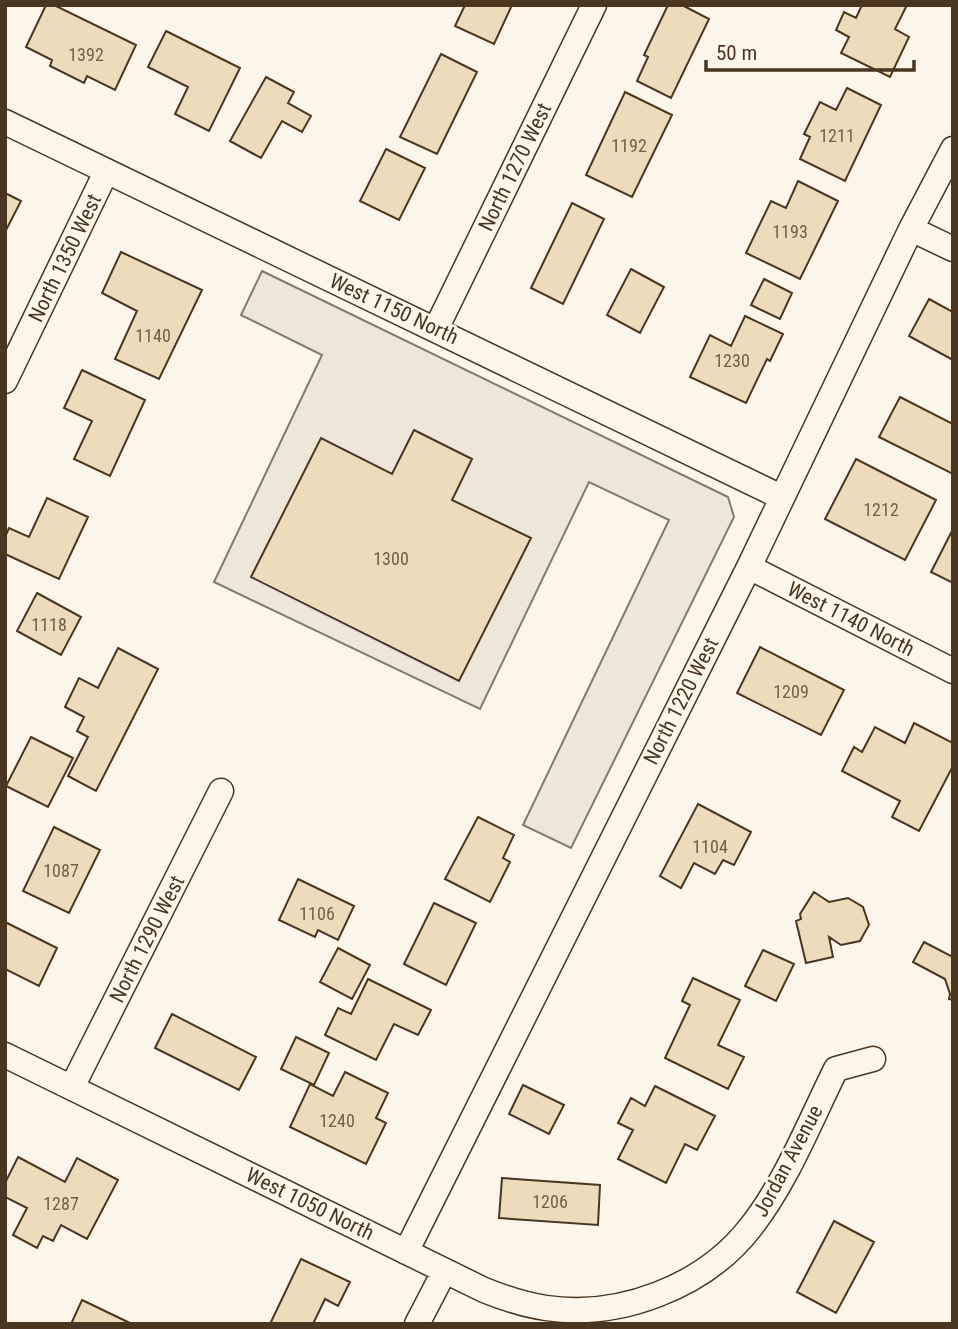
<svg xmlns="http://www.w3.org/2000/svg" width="958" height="1329" viewBox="0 0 958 1329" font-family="'Roboto Condensed',sans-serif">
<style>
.green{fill:#ede6d9;stroke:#887966;stroke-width:2}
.building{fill:#ecdcbc;stroke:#4a3520;stroke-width:2}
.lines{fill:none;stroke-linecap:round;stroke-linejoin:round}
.street-casing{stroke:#4a3520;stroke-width:27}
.street{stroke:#fbf6e9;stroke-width:24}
.labels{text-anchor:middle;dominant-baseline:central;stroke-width:5;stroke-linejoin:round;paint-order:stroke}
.number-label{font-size:18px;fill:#725f47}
.street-label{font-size:21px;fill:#4a3520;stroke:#fbf6e9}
</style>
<rect width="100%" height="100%" fill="#fbf6e9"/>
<path class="green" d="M 262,271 L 728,497 L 734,517 L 571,848 L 523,825 L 669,520 L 589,482 L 480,709 L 214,582 L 322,355 L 241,315 Z"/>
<path class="building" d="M 46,5 L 54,5 L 136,45 L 115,90 L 87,76 L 84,83 L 50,66 L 52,60 L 26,47 Z
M 465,5 L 512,5 L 494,44 L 455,26 Z
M 668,5 L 682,5 L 709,19 L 671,98 L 637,81 L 648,57 L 644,55 Z
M 862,5 L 907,5 L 895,29 L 909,37 L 890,77 L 841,53 L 849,37 L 836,30 L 844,12 L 856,18 Z
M 166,31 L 240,68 L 209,131 L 175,114 L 188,87 L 148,67 Z
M 441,54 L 477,72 L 437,154 L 400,137 Z
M 266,77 L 294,92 L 288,103 L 311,116 L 302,132 L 282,121 L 261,158 L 230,141 Z
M 847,88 L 881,105 L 845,181 L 800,159 L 810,137 L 804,134 L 820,102 L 836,110 Z
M 625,92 L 672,115 L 632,197 L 586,175 Z
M 386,149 L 425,168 L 399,220 L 360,201 Z
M 798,181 L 838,201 L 800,279 L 746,253 L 771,201 L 786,208 Z
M 5,193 L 21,201 L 5,232 Z
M 572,203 L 604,219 L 563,304 L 531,288 Z
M 121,252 L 202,290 L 159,379 L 115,359 L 137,311 L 102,293 Z
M 631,269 L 664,287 L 640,333 L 607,315 Z
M 764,279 L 792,293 L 780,319 L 751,305 Z
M 929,299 L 953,312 L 953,360 L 909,336 Z
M 745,316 L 783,334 L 770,361 L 767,359 L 746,403 L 690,377 L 710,335 L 731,346 Z
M 82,370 L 145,400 L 110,476 L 74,459 L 92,421 L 64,408 Z
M 900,397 L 953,424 L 953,474 L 879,437 Z
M 414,430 L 472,459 L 452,500 L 531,538 L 459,681 L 251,577 L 321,438 L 392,474 Z
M 856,459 L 936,500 L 905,560 L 825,519 Z
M 47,498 L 88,517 L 59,579 L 5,554 L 5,537 L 9,528 L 29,537 Z
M 952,531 L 953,532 L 953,583 L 931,572 Z
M 37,593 L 81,617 L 61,655 L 17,631 Z
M 760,647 L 844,690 L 821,735 L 737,693 Z
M 118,648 L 158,669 L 96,791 L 68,776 L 88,737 L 77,731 L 84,717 L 65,707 L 79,678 L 98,688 Z
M 914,723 L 953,743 L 953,766 L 919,831 L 892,817 L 900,801 L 842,771 L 854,747 L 862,752 L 875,727 L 905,743 Z
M 31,737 L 73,758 L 48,807 L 6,786 Z
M 698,804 L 751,832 L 734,865 L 723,860 L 715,874 L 694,863 L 681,888 L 660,876 Z
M 478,817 L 514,835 L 503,858 L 510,862 L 490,902 L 445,879 Z
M 54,827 L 100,850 L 69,913 L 23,891 Z
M 298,879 L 354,906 L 338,940 L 318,930 L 315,937 L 279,920 Z
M 814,892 L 829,902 L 848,898 L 863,907 L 869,925 L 860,941 L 841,945 L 829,937 L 833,957 L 806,963 L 796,921 L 801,919 L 800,914 Z
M 434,903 L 476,923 L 446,985 L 404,964 Z
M 5,922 L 57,948 L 39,986 L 5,969 Z
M 924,942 L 953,957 L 953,1000 L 949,999 L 950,994 L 945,979 L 913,962 Z
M 338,948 L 370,965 L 352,999 L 320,982 Z
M 763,950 L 794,964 L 776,1001 L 745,986 Z
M 693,978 L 740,1000 L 718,1045 L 744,1057 L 728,1089 L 665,1058 L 690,1005 L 682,1001 Z
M 368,979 L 431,1010 L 418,1035 L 394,1024 L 376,1060 L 325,1035 L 338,1008 L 351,1014 Z
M 172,1014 L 256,1057 L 239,1090 L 155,1048 Z
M 296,1037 L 329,1053 L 314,1085 L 281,1069 Z
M 345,1072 L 388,1093 L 376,1118 L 386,1123 L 366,1164 L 290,1127 L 310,1084 L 333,1096 Z
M 523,1085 L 564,1105 L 549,1134 L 509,1114 Z
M 655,1086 L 715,1116 L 697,1150 L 685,1144 L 666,1183 L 618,1159 L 633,1130 L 618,1123 L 631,1098 L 645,1106 Z
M 18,1157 L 65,1182 L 77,1158 L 118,1180 L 87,1239 L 61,1225 L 53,1241 L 43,1236 L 37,1248 L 13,1235 L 27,1208 L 5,1197 L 5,1183 Z
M 502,1178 L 600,1185 L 598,1225 L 499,1218 Z
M 834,1221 L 874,1242 L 836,1313 L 797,1292 Z
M 301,1259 L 350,1282 L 338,1306 L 325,1299 L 313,1324 L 270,1324 Z
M 82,1300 L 132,1324 L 71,1324 Z"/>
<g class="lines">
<defs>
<path id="street" d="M 5,122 L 781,497
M 911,229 L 953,249
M 436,329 L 594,5
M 5,381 L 106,172
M 749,567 L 953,671
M 5,1055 L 484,1290 C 504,1298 525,1305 546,1308 C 619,1319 704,1287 750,1228 C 786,1183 810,1121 836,1069 L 873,1059
M 72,1087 L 221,791
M 406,1252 L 749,567 L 911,229 L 953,149
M 417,1324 L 444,1272"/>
</defs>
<use href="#street" class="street-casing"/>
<use href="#street" class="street"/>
</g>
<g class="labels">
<g class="number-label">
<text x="86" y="54">1392</text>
<text x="837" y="135">1211</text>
<text x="629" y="145">1192</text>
<text x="790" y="231">1193</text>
<text x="153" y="335">1140</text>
<text x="732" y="360">1230</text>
<text x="881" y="509">1212</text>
<text x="391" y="558">1300</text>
<text x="49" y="624">1118</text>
<text x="791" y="691">1209</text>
<text x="710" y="846">1104</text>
<text x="61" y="870">1087</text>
<text x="317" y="913">1106</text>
<text x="337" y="1120">1240</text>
<text x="550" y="1201">1206</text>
<text x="61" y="1203">1287</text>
</g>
<g class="street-label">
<text transform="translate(515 167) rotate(-64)">North 1270 West</text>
<text transform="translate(65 258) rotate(-64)">North 1350 West</text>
<text transform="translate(394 309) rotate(25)">West 1150 North</text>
<text transform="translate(851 619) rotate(27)">West 1140 North</text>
<text transform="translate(681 701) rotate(-63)">North 1220 West</text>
<text transform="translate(147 939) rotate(-63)">North 1290 West</text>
<text transform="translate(788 1161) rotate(-62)">Jordan Avenue</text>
<text transform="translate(310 1204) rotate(26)">West 1050 North</text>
</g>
</g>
<rect width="958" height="1329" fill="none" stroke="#4a3520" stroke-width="14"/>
<path d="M706 60v10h208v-10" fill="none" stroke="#4a3520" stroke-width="3.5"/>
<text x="716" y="60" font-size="21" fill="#4a3520" stroke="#fbf6e9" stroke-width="5" paint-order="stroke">50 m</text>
</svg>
